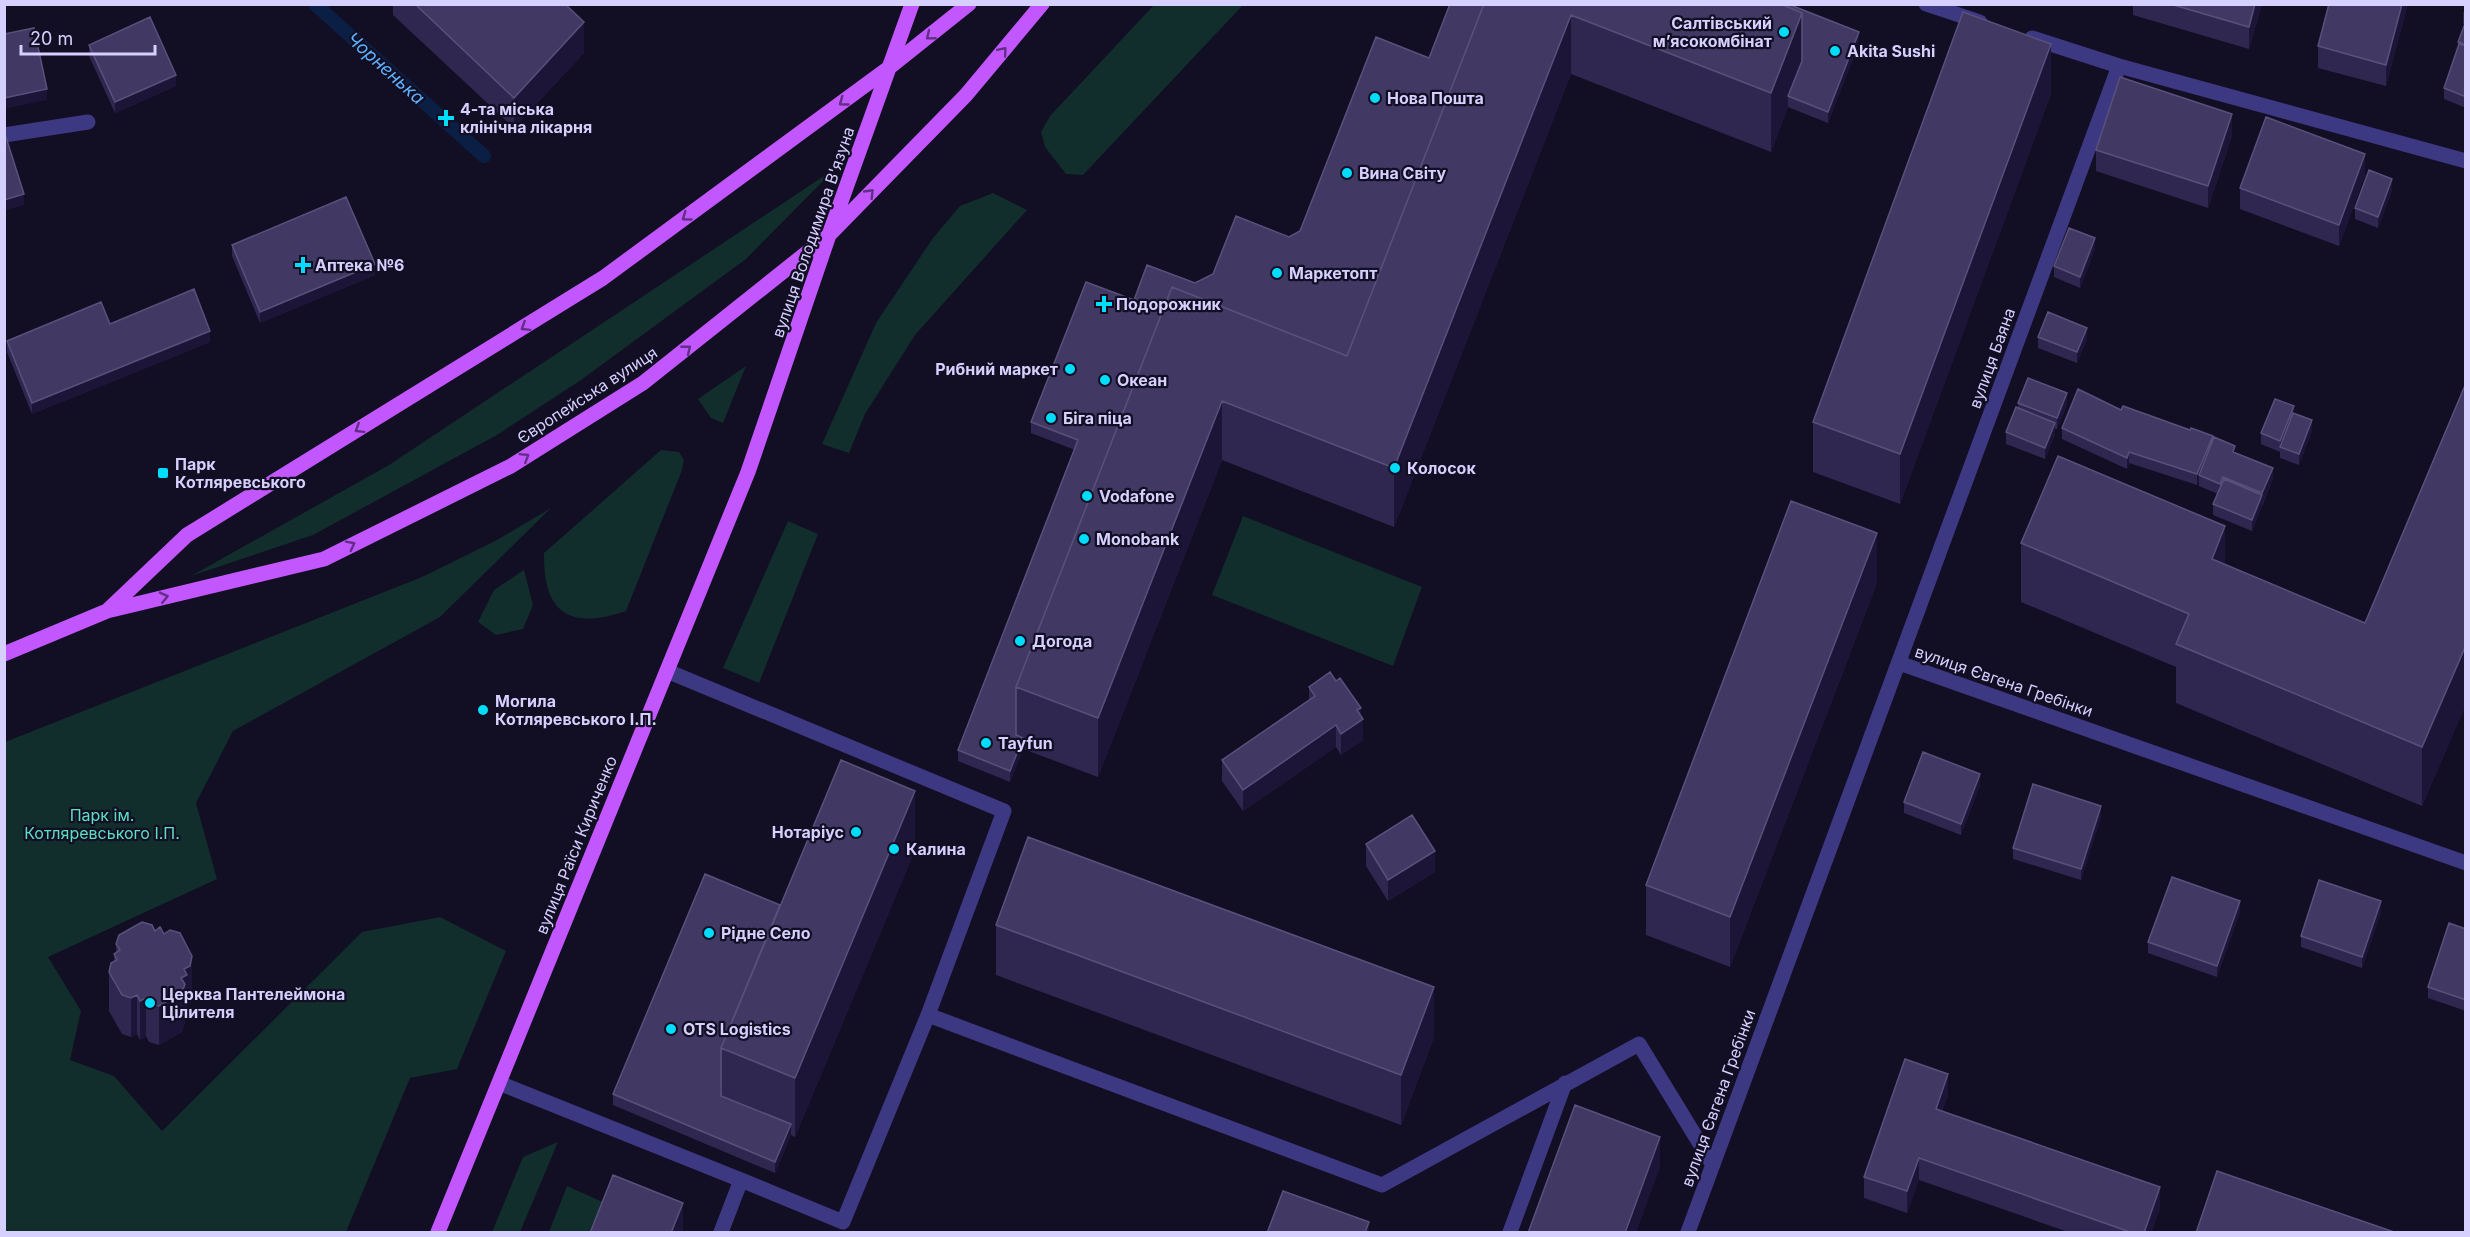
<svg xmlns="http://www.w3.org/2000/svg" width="2470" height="1237" viewBox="0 0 2470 1237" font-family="Inter,sans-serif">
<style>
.green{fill:#112d2c}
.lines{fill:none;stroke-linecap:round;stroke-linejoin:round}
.stream{stroke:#0b1f44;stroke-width:14}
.minor{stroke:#3d3882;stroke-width:15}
.major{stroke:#c357ff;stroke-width:15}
.wall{fill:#302751}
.shaded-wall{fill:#1c1537}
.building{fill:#413964;stroke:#59517c;stroke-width:1.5}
.oneway{stroke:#622f86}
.poi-dot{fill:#00dcfb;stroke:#120e23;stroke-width:2}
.labels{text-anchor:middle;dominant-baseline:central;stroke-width:4.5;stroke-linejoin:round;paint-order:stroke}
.poi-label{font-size:16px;font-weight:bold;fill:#d6d0ff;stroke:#120e23;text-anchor:start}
.street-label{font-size:16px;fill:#d6d0ff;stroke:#120e23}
.park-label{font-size:16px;fill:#5be0c1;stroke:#120e23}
.water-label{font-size:18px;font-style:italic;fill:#5eb1ff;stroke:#120e23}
</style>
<rect width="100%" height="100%" fill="#120e23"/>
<path class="green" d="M 1154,5 L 1243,5 L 1083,175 L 1066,174 L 1045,147 L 1041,132 L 1050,116 Z
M 836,168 L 746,259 L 581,380 L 497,435 L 313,535 L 191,576 L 389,465 Z
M 993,193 L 1027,210 L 915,335 L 865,414 L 849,453 L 822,444 L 876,323 L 933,238 L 960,206 Z
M 746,366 L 723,423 L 711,418 L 698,399 Z
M 661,450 L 679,452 L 684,460 L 682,470 L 626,611 C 570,630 543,614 544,553 Z
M 551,508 L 440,617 L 233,731 L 196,803 L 217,879 L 48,957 L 81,1011 L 70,1060 L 114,1076 L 162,1131 L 362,932 L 440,917 L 506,951 L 457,1069 L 410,1078 L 346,1232 L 5,1232 L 5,742 L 422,577 L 497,540 Z
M 1243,516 L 1422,587 L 1393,666 L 1212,595 Z
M 788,521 L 818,534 L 759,683 L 723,668 Z
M 524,570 L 533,605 L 523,629 L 496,635 L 478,622 L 494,590 Z
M 558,1142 L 520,1232 L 492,1232 L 523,1157 Z
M 567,1186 L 605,1203 L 594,1232 L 549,1232 Z"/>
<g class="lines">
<path class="stream" d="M 315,4 L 484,156"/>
<path class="minor" d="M 1926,4 L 1980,22
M 2032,38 L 2119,66 L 2466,161
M 4,135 L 88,122
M 1899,663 L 2466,863
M 667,671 L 1004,811 L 928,1015 L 843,1222 L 741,1180
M 928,1015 L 1382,1185 L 1639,1044 L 1713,1165
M 499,1083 L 741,1180 L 721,1232
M 1510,1232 L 1565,1083
M 1688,1232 L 2119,66"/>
<path class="major" d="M 107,611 L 187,535 L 603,278 L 890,67 L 969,4
M 4,654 L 107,611 L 324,559 L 511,466 L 643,383 L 829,235 L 966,95 L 1042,4
M 438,1232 L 748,472 L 829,235 L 912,4"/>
</g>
<path class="wall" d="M 393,4 L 565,4 L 584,53 L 514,128 L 393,15 Z
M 1450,4 L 1788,4 L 1859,43 L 1828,123 L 1788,107 L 1771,152 L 1571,74 L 1394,527 L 1222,460 L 1098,777 L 1023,749 L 1010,782 L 958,761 L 958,750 L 1075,450 L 1031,433 L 1031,422 L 1134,300 L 1195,283 L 1300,231 L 1429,58 Z
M 2133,4 L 2262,4 L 2249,49 L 2133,15 Z
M 2329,4 L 2408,4 L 2386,86 L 2318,68 L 2318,46 Z
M 2466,7 L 2466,108 L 2444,99 L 2444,88 L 2458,48 L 2458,42 L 2464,24 L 2463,24 L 2463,13 Z
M 89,45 L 176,86 L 115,113 L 89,56 Z
M 2051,94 L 1900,504 L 1813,472 L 1813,422 Z
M 2232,136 L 2208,208 L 2096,171 L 2096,150 Z
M 2365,175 L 2339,246 L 2240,209 L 2240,188 Z
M 2392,190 L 2378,228 L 2355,219 L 2355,208 Z
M 232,245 L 375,275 L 260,323 L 232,256 Z
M 2095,249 L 2080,288 L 2054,277 L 2054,266 Z
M 110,324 L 210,342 L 32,414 L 7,352 L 7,341 Z
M 2038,337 L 2087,339 L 2077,363 L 2038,348 Z
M 2466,383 L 2466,704 L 2422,806 L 2176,703 L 2176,667 L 2021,602 L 2021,543 L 2225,564 L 2365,623 Z
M 2018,403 L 2067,405 L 2057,429 L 2055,429 L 2055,434 L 2045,459 L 2006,444 L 2006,432 L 2018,408 Z
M 2121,410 L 2213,440 L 2235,453 L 2273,479 L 2252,531 L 2213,515 L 2213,504 L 2218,494 L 2199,486 L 2199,482 L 2197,485 L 2129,463 L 2127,469 L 2062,439 L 2062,428 Z
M 2294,413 L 2312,431 L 2299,465 L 2280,458 L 2280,451 L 2280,452 L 2261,444 L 2261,433 Z
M 1877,583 L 1730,967 L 1646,935 L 1646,885 Z
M 1309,687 L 1361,716 L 1363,740 L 1341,755 L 1336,747 L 1243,811 L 1222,781 L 1222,760 L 1309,700 Z
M 1980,785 L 1961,835 L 1904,813 L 1904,802 Z
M 2101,817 L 2081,880 L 2013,859 L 2013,848 Z
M 1366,844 L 1435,872 L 1388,901 L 1366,866 Z
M 915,850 L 795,1137 L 791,1135 L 775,1173 L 613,1105 L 613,1094 L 780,905 Z
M 2240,912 L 2217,977 L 2148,953 L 2148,942 Z
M 2381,912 L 2362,968 L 2301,947 L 2301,936 Z
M 996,925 L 1434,1037 L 1401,1125 L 996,975 Z
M 2466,929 L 2466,1011 L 2428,998 L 2428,987 Z
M 116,944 L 192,995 L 190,1004 L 187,1006 L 187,1014 L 185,1015 L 185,1022 L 182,1032 L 159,1045 L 149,1042 L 146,1036 L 140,1040 L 137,1034 L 131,1037 L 122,1034 L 109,1011 L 109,972 L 114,961 L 114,954 L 116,952 Z
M 1948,1095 L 1942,1111 L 2160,1208 L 2151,1233 L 2071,1233 L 1919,1180 L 1907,1213 L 1864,1198 L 1864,1177 Z"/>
<path class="shaded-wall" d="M 2255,4 L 2262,4 L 2249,49 L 2249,27 Z
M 2402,4 L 2408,4 L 2386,86 L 2386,65 Z
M 1802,13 L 1802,72 L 1788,96 L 1788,107 L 1771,152 L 1771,93 Z
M 1571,15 L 1571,74 L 1394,527 L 1394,468 Z
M 584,22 L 584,53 L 514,128 L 514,98 Z
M 1859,32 L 1859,43 L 1828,123 L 1828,112 Z
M 2051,44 L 2051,94 L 1900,504 L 1900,454 Z
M 176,75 L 176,86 L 115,113 L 115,102 Z
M 47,89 L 47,100 L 4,109 L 4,98 Z
M 2232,114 L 2232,136 L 2208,208 L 2208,186 Z
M 2365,154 L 2365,175 L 2339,246 L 2339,225 Z
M 2392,179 L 2392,190 L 2378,228 L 2378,217 Z
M 24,194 L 24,205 L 4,211 L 4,200 Z
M 2095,238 L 2095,249 L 2080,288 L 2080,277 Z
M 375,264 L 375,275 L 260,323 L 260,312 Z
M 2087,328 L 2087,339 L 2077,363 L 2077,352 Z
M 210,331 L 210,342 L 32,414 L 32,403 Z
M 2067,393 L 2067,405 L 2057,429 L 2057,418 Z
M 1222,401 L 1222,460 L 1098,777 L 1098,718 Z
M 2294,406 L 2294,417 L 2280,447 L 2280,452 L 2280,441 Z
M 2312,420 L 2312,431 L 2299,465 L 2299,454 Z
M 2055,423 L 2055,434 L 2045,459 L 2045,448 Z
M 2213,436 L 2213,447 L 2199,475 L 2199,482 L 2197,485 L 2197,474 Z
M 2129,452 L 2129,463 L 2127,469 L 2127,458 Z
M 2273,468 L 2273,479 L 2262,504 L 2262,493 Z
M 2262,495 L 2262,506 L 2252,531 L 2252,520 Z
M 2225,526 L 2225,585 L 2212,559 Z
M 1877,533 L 1877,583 L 1730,967 L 1730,917 Z
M 2466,645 L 2466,704 L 2422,806 L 2422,747 Z
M 1361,708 L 1361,720 L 1363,719 L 1363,740 L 1341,755 L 1341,734 L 1357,710 Z
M 1336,725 L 1336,747 L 1243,811 L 1243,790 Z
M 1023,738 L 1023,749 L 1010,782 L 1010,771 Z
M 1980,774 L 1980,785 L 1961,835 L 1961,824 Z
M 915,791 L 915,850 L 795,1137 L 795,1078 Z
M 2101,806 L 2101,817 L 2081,880 L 2081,869 Z
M 1435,851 L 1435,872 L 1388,901 L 1388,880 Z
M 2240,901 L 2240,912 L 2217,977 L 2217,966 Z
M 2381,901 L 2381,912 L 2362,968 L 2362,957 Z
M 192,956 L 192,995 L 190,1004 L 187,1006 L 187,1014 L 185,1015 L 185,1022 L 182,1032 L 159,1045 L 159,1006 L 181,978 L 184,969 Z
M 1434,987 L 1434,1037 L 1401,1125 L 1401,1075 Z
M 137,995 L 137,1034 L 131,1037 L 131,998 Z
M 146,998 L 146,1036 L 140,1040 L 140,1001 Z
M 1948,1074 L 1948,1095 L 1936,1130 L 1936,1109 Z
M 791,1124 L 791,1135 L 775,1173 L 775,1162 Z
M 1660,1137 L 1660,1168 L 1636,1233 L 1625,1233 Z
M 1919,1158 L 1919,1180 L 1907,1213 L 1907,1191 Z
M 2160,1187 L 2160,1208 L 2151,1233 L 2144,1233 Z
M 683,1203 L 683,1233 L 671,1233 Z
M 1369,1222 L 1369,1233 L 1365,1233 Z"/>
<path class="building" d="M 415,4 L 565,4 L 584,22 L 514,98 Z
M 1450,4 L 1484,4 L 1347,356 L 1172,287 L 1016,687 L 1016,735 L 1023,738 L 1010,771 L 958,750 L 1078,440 L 1031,422 L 1086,282 L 1134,300 L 1147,265 L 1195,283 L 1213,274 L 1236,216 L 1289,237 L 1300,231 L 1376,37 L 1429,58 Z
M 1484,4 L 1781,4 L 1802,13 L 1771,93 L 1571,15 L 1394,468 L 1222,401 L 1098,718 L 1016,687 L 1172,287 L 1347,356 Z
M 1781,4 L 1788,4 L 1859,32 L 1828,112 L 1788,96 L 1802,61 L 1802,13 Z
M 2170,4 L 2255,4 L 2249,27 Z
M 2329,4 L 2402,4 L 2386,65 L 2318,46 Z
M 1963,12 L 2051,44 L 1900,454 L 1813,422 Z
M 150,17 L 176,75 L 115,102 L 89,45 Z
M 2466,21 L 2466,45 L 2458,42 Z
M 34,28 L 47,89 L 4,98 L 4,34 Z
M 2459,44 L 2466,46 L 2466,97 L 2444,88 Z
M 2120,77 L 2232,114 L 2208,186 L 2096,150 Z
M 2266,117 L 2365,154 L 2339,225 L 2240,188 Z
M 5,134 L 24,194 L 4,200 L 4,135 Z
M 2369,170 L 2392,179 L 2378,217 L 2355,208 Z
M 346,197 L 375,264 L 260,312 L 232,245 Z
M 2069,228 L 2095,238 L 2080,277 L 2054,266 Z
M 194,289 L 210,331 L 32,403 L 7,341 L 101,302 L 110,324 Z
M 2048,312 L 2087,328 L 2077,352 L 2038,337 Z
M 2028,378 L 2067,393 L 2057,418 L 2018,403 Z
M 2466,383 L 2466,645 L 2422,747 L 2176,644 L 2189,614 L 2021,543 L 2058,456 L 2225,526 L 2212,559 L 2365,623 Z
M 2078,389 L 2121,410 L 2123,406 L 2190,430 L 2191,428 L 2213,436 L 2197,474 L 2129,452 L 2127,458 L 2062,428 Z
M 2275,399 L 2294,406 L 2280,441 L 2261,433 Z
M 2016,407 L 2055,423 L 2045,448 L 2006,432 Z
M 2293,413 L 2312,420 L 2299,454 L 2280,447 Z
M 2214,437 L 2235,446 L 2233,452 L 2273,468 L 2262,493 L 2223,477 L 2220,484 L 2199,475 Z
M 2224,479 L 2262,495 L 2252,520 L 2213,504 Z
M 1791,501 L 1877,533 L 1730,917 L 1646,885 Z
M 1330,672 L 1336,681 L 1340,678 L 1361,708 L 1357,710 L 1363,719 L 1341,734 L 1336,725 L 1243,790 L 1222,760 L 1315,696 L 1309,687 Z
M 1923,752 L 1980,774 L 1961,824 L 1904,802 Z
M 841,760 L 915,791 L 795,1078 L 721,1048 Z
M 2033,784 L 2101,806 L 2081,869 L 2013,848 Z
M 1412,815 L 1435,851 L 1388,880 L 1366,844 Z
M 1028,837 L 1434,987 L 1401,1075 L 996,925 Z
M 705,874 L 780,905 L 721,1048 L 721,1096 L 791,1124 L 775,1162 L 613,1094 Z
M 2172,877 L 2240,901 L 2217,966 L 2148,942 Z
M 2319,880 L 2381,901 L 2362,957 L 2301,936 Z
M 142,922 L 152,925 L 155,931 L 160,927 L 164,934 L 170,930 L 180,933 L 192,956 L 190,966 L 184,969 L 187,975 L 181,978 L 185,984 L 182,993 L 159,1006 L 149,1003 L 146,998 L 140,1001 L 137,995 L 131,998 L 122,995 L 109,972 L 111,963 L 117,960 L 114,954 L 120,950 L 116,944 L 119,935 Z
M 2449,923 L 2466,929 L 2466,1000 L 2428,987 Z
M 1905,1059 L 1948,1074 L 1936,1109 L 2160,1187 L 2144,1233 L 2133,1233 L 1919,1158 L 1907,1191 L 1864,1177 Z
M 1575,1105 L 1660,1137 L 1625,1233 L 1528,1233 Z
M 2217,1171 L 2397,1233 L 2196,1233 Z
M 613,1175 L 683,1203 L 671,1233 L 590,1233 Z
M 1283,1191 L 1369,1222 L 1365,1233 L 1267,1233 Z"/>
<defs><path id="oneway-chevron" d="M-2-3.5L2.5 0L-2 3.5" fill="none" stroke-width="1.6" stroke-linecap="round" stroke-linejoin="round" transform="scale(1.5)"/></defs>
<g class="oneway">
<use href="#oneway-chevron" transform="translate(930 36) rotate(141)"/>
<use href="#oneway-chevron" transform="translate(1003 51) rotate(-50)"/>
<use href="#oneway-chevron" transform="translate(843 102) rotate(144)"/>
<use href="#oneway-chevron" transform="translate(870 193) rotate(-46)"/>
<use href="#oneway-chevron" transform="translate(686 217) rotate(144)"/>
<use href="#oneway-chevron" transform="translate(525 327) rotate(148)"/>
<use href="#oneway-chevron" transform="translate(687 349) rotate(-39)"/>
<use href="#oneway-chevron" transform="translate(359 429) rotate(148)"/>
<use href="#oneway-chevron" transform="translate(525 457) rotate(-32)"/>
<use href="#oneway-chevron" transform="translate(351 545) rotate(-27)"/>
<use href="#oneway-chevron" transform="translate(164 597) rotate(-13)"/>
</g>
<g class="poi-dot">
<circle cx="1784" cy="32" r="6"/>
<circle cx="1835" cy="51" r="6"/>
<circle cx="1375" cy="98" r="6"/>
<path d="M443 109h6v6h6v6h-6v6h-6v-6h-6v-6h6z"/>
<circle cx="1347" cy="173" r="6"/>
<path d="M300 256h6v6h6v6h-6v6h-6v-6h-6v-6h6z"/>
<circle cx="1277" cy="273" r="6"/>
<path d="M1101 295h6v6h6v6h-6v6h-6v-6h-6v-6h6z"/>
<circle cx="1070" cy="369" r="6"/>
<circle cx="1105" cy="380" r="6"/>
<circle cx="1051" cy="418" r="6"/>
<circle cx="1395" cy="468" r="6"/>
<rect x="157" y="467" width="12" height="12" rx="3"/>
<circle cx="1087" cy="496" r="6"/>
<circle cx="1084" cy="539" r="6"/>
<circle cx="1020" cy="641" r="6"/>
<circle cx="483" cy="710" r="6"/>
<circle cx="986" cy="743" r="6"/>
<circle cx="856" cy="832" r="6"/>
<circle cx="894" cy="849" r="6"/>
<circle cx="709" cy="933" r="6"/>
<circle cx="150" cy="1003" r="6"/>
<circle cx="671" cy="1029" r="6"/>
</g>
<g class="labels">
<g class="poi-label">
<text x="1772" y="23" text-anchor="end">Салтівський<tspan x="1772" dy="18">мʼясокомбінат</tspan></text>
<text x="1847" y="51">Akita Sushi</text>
<text x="1387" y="98">Нова Пошта</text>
<text x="460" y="109">4-та міська<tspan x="460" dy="18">клінічна лікарня</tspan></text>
<text x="1359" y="173">Вина Світу</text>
<text x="315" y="265">Аптека №6</text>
<text x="1289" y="273">Маркетопт</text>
<text x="1116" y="304">Подорожник</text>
<text x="1058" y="369" text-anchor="end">Рибний маркет</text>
<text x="1117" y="380">Океан</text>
<text x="1063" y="418">Біга піца</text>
<text x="175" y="464">Парк<tspan x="175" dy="18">Котляревського</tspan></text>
<text x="1407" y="468">Колосок</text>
<text x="1099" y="496">Vodafone</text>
<text x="1096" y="539">Monobank</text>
<text x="1032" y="641">Догода</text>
<text x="495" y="701">Могила<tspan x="495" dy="18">Котляревського І.П.</tspan></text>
<text x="998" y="743">Tayfun</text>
<text x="844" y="832" text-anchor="end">Нотаріус</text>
<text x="906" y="849">Калина</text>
<text x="721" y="933">Рідне Село</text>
<text x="162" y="994">Церква Пантелеймона<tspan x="162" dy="18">Цілителя</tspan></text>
<text x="683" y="1029">OTS Logistics</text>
</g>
<g class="street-label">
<text transform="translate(813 232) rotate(-71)">вулиця Володимира В'язуна</text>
<text transform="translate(1992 358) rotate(-70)">вулиця Баяна</text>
<text transform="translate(587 395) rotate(-33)">Європейська вулиця</text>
<text transform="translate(2004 681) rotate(19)">вулиця Євгена Гребінки</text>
<text transform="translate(576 845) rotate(-68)">вулиця Раїси Кириченко</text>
<text transform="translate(1718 1098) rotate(-70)">вулиця Євгена Гребінки</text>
</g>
<g class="park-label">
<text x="102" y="815">Парк ім.<tspan x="102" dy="18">Котляревського І.П.</tspan></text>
</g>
<g class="water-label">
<text transform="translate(386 68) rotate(42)">Чорненька</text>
</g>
</g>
<rect width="2470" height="1237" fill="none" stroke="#d6d0ff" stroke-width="12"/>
<path d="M21 45v9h134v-9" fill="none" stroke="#d6d0ff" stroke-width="3"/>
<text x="30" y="45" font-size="18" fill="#d6d0ff" stroke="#120e23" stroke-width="4.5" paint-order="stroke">20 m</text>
</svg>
